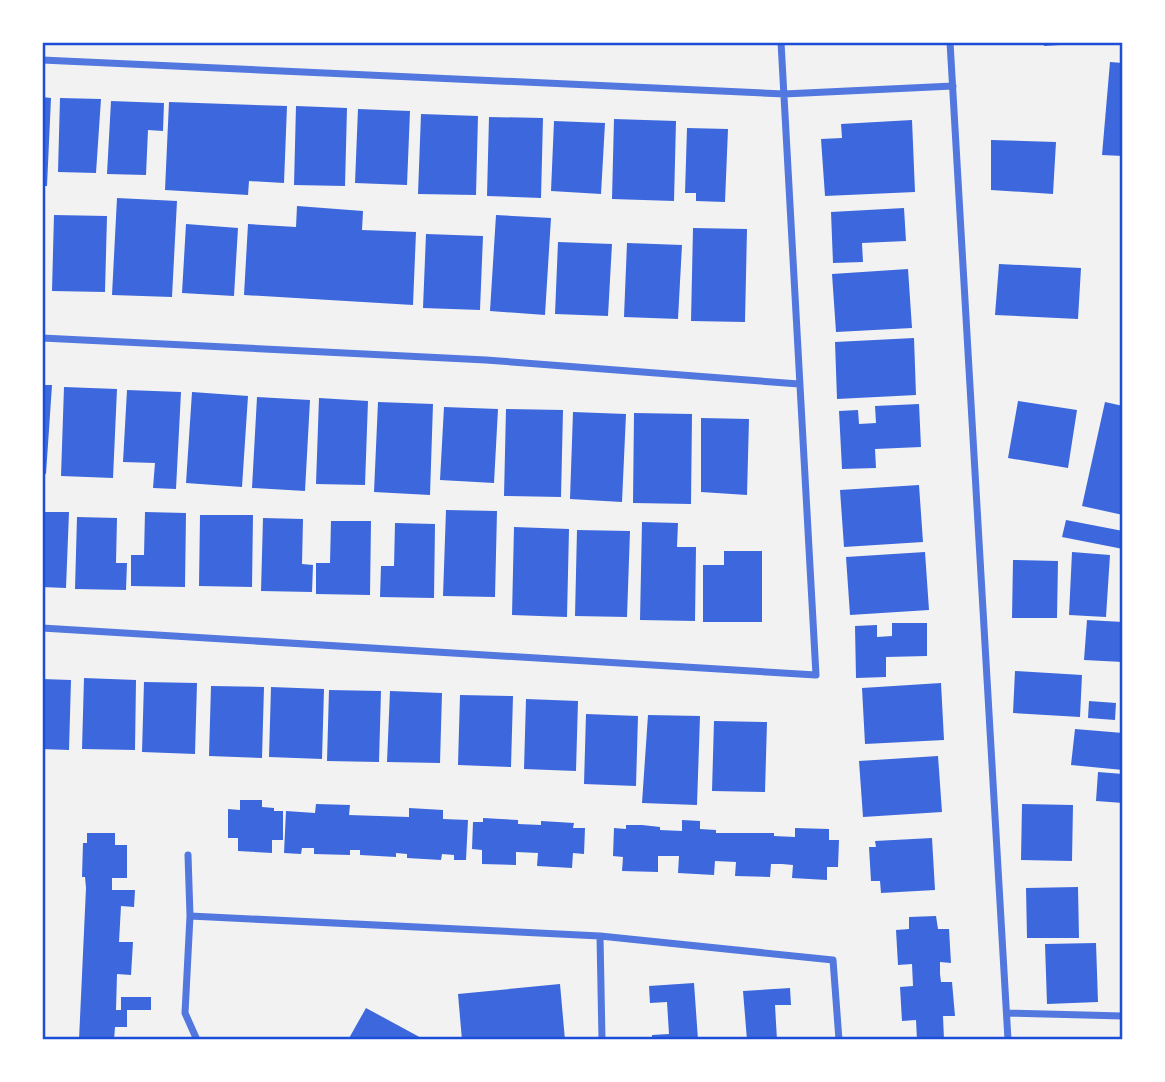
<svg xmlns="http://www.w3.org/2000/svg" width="1165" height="1082" viewBox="0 0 1165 1082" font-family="'IBM Plex Sans',sans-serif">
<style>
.building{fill:#3d67dc}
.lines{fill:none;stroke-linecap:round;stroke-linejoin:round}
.minor{stroke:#5277de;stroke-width:7}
.neatline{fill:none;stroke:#1d4ed8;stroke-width:2.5}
</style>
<rect width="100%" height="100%" fill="#f2f2f2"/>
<path class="building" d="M 1043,42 L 1076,42 L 1076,44 L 1044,46 Z
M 1110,62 L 1123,63 L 1123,156 L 1102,155 Z
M 42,97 L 51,98 L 47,186 L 42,186 Z
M 60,98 L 101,99 L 96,173 L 58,172 Z
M 111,101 L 164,103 L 163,131 L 148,130 L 146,175 L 107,174 Z
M 169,102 L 287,106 L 284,183 L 249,181 L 248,195 L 165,190 Z
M 296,106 L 347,108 L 345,186 L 294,185 Z
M 358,109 L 410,111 L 407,185 L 355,183 Z
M 421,114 L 478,116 L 476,195 L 418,194 Z
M 489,117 L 543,118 L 541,198 L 487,196 Z
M 614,119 L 676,121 L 674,201 L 612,199 Z
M 912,120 L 915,192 L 825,196 L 821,139 L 842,138 L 841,124 Z
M 554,121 L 605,123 L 601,194 L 551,191 Z
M 687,128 L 728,129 L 725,202 L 696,201 L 696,193 L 685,193 Z
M 991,140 L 1056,142 L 1053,194 L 991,190 Z
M 42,194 L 45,194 L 44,213 L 42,213 Z
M 117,198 L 177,201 L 172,297 L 112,295 Z
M 297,206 L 363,211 L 362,230 L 416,232 L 413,305 L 244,295 L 248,224 L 296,227 Z
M 904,208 L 906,241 L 862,243 L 863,262 L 833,263 L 831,212 Z
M 54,215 L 107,216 L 105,292 L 52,291 Z
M 496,215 L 551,218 L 545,315 L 490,311 Z
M 186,224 L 238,228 L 234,296 L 182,293 Z
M 693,228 L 747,229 L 745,322 L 691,321 Z
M 426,234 L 483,236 L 480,310 L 423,308 Z
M 558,242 L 612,244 L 608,316 L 555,314 Z
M 627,243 L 682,245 L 678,319 L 624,317 Z
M 999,264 L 1081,268 L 1078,319 L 995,315 Z
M 908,269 L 912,328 L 836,332 L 832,274 Z
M 914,338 L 916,395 L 837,399 L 835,342 Z
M 42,385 L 52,385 L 46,474 L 42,473 Z
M 64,387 L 117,389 L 113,478 L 61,476 Z
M 127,390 L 181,392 L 176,489 L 153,488 L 155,463 L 123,462 Z
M 192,392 L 248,396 L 242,487 L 186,483 Z
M 257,397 L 310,400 L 305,491 L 252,488 Z
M 319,398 L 368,401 L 365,485 L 316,484 Z
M 1018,401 L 1077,410 L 1068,468 L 1008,458 Z
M 378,402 L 433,404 L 430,495 L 374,492 Z
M 1105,402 L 1123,406 L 1123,515 L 1082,506 Z
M 919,404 L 921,447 L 875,449 L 876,468 L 842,469 L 839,411 L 858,410 L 859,424 L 876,423 L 875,406 Z
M 444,407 L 498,409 L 494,483 L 440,480 Z
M 506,409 L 563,410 L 561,497 L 504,496 Z
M 573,412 L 626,414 L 622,502 L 570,499 Z
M 634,413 L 692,414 L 691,504 L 633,503 Z
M 701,418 L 749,419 L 747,495 L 701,492 Z
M 919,485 L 923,542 L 844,547 L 840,490 Z
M 446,510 L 497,511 L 495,597 L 443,596 Z
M 42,512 L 69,512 L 66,588 L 42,587 Z
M 145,512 L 186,513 L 185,587 L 131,586 L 131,555 L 144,555 Z
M 200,515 L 253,515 L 252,587 L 199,586 Z
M 77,517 L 117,518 L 116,563 L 127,563 L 126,590 L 75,589 Z
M 263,518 L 303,519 L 302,564 L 313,565 L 312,592 L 261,591 Z
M 1066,520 L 1123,531 L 1123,549 L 1062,537 Z
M 331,521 L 371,521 L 370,595 L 316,594 L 316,563 L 330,563 Z
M 642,522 L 678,523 L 677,547 L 696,547 L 695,621 L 640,620 Z
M 395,523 L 435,524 L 434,598 L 380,597 L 381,566 L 394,566 Z
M 514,527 L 569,529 L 567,617 L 512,615 Z
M 577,530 L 630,531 L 627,617 L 575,616 Z
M 724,551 L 762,551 L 762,622 L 703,622 L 703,565 L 724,565 Z
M 925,552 L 929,610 L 850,615 L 846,557 Z
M 1072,552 L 1110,555 L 1106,617 L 1069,615 Z
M 1013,560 L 1058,561 L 1057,618 L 1012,618 Z
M 1087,620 L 1123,622 L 1123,662 L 1084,660 Z
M 892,623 L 927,623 L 927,656 L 886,657 L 886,677 L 856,678 L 855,626 L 877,625 L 877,637 L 892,636 Z
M 1015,671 L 1082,675 L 1080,717 L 1013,713 Z
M 84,678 L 136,680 L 135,750 L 82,749 Z
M 42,679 L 71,680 L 69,750 L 42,749 Z
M 144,682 L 197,683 L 195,754 L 142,752 Z
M 941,683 L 944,740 L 865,744 L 862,688 Z
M 211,686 L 264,687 L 262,758 L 209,756 Z
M 271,687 L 324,689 L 322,759 L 269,757 Z
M 329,690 L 381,691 L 379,762 L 327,761 Z
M 390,691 L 442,693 L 440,763 L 387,762 Z
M 460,695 L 513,696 L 511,767 L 458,765 Z
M 526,699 L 578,701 L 576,771 L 524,769 Z
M 1089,701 L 1116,703 L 1115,720 L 1088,718 Z
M 586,714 L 638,716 L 636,786 L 584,784 Z
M 648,715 L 700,716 L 697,805 L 642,803 Z
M 714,721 L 767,722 L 765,792 L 712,791 Z
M 1075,729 L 1123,733 L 1123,770 L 1071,765 Z
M 938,756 L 942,812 L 863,817 L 859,761 Z
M 1098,772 L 1123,774 L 1123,803 L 1096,801 Z
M 240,800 L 262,800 L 262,807 L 274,808 L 274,811 L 283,811 L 283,840 L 272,840 L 272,853 L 238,851 L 238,838 L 228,838 L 228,809 L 240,810 Z
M 316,804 L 350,805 L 349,815 L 409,817 L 409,808 L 443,810 L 443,819 L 468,820 L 466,860 L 454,860 L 454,855 L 442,854 L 441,860 L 407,858 L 407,854 L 396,853 L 396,857 L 360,855 L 360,850 L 350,850 L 350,855 L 314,854 L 314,848 L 302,848 L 301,854 L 284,853 L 286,811 L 315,813 Z
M 1022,804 L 1073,805 L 1072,861 L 1021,860 Z
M 483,818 L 518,820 L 518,824 L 541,825 L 541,821 L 574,823 L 573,828 L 585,828 L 584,854 L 573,853 L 572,868 L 537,866 L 538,853 L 516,852 L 516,865 L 482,864 L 482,850 L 472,849 L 473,822 L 483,822 Z
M 682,820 L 700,821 L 700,829 L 716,830 L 716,833 L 774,833 L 774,836 L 795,837 L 795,828 L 829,829 L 829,840 L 839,840 L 838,867 L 827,867 L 827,880 L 792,878 L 793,865 L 782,864 L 771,864 L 770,877 L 735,876 L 736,862 L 715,861 L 714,875 L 678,873 L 679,856 L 658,856 L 658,872 L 622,871 L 623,857 L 613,856 L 614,828 L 626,829 L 626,825 L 642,825 L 660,827 L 660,830 L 682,831 Z
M 87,833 L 115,833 L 115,845 L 127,845 L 127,878 L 112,878 L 112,890 L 135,890 L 134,907 L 121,906 L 119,942 L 133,942 L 131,975 L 117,974 L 116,1010 L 121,1010 L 121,997 L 151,997 L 151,1010 L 127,1010 L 127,1027 L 115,1027 L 114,1040 L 79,1040 L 86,888 L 85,877 L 82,877 L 83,843 L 87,843 Z
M 932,838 L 935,890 L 881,893 L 880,881 L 871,881 L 869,847 L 876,847 L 875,841 Z
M 1078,887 L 1079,938 L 1027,938 L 1026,888 Z
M 936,916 L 938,929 L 949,929 L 951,963 L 940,962 L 940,974 L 941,982 L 952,982 L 955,1016 L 943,1016 L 944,1040 L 917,1040 L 916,1020 L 902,1021 L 900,987 L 913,986 L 912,964 L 898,965 L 896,930 L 909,929 L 909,917 Z
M 1096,943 L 1098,1002 L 1047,1004 L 1045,944 Z
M 694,983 L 698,1040 L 652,1040 L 652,1035 L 669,1034 L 667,1002 L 650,1003 L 649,986 Z
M 560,984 L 565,1040 L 462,1040 L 458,994 Z
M 790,988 L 791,1005 L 775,1005 L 777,1040 L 747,1040 L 743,991 Z
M 366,1008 L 425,1040 L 348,1040 Z"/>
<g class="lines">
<path class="minor" d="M 950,42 L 1008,1040
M 42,60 L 784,94 L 953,86
M 42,338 L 486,360 L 799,384
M 42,628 L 816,675 L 781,42
M 188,855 L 190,916 L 185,1013 L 197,1040
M 190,916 L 600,936 L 833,960 L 839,1040
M 600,936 L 602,1040
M 1007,1013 L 1123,1016"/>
</g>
<rect width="1165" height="1082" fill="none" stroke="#ffffff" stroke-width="88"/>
<rect x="44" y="44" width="1077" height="994" class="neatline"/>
</svg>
